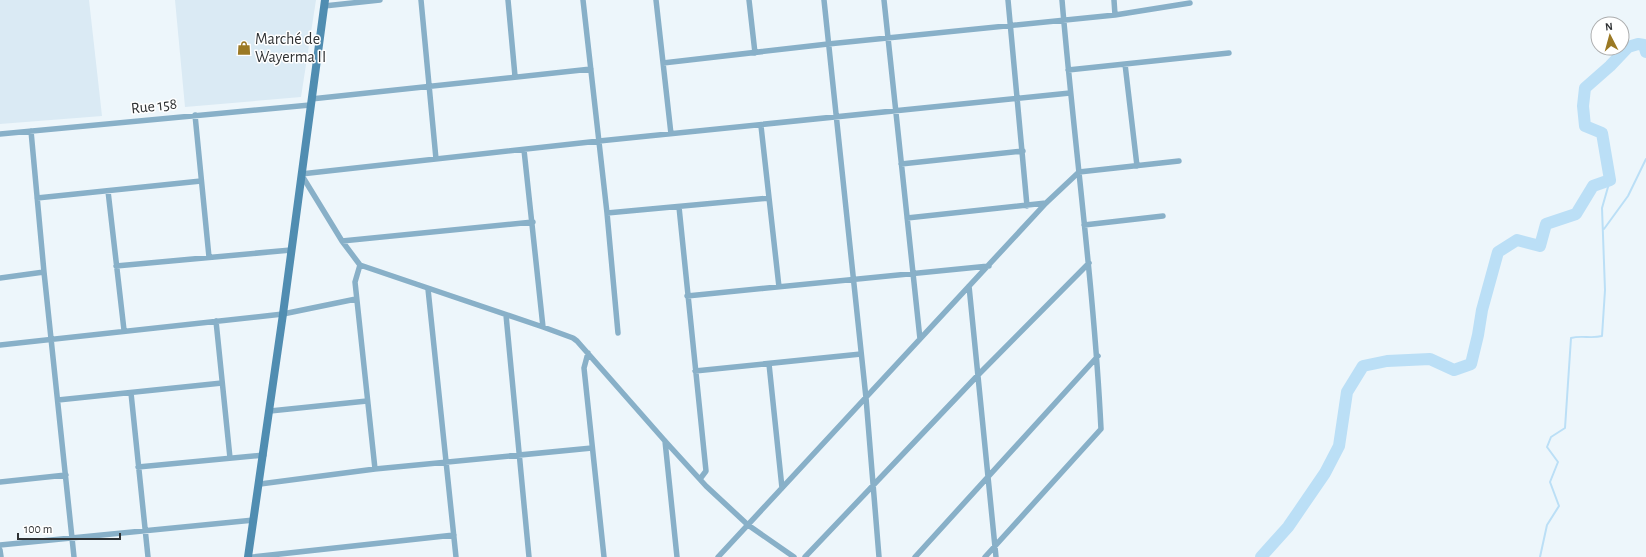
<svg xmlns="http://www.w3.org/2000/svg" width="1646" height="557" viewBox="0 0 1646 557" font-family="'Alegreya Sans',sans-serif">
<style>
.built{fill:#daeaf4}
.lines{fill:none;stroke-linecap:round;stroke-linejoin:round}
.stream{stroke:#bbdff6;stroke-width:2}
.river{stroke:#bbdff6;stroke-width:12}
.street{stroke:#88b0c8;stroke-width:5.5}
.secondary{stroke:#508db1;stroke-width:8}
.labels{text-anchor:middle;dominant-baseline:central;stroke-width:3;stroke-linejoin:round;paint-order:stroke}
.poi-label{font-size:16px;fill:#2f3234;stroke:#fff;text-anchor:start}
.street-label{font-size:16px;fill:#2f3234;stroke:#fff}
</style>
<rect width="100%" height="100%" fill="#edf6fb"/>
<path class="built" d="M 0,0 L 89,0 L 102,116 L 0,124 Z
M 175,0 L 316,0 L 301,97 L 185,107 Z"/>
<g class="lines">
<path class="stream" d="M 1604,229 L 1628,196 L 1646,159
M 1540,557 L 1547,525 L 1559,506 L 1550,482 L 1558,462 L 1547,447 L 1551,437 L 1565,428 L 1571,338 C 1582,335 1591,339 1602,336 L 1605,290 L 1602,208 L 1610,180"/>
<path class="river" d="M 1261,557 L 1288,527 L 1325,473 L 1339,446 L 1347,392 L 1363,366 L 1387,361 L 1430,359 L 1454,370 L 1471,364 L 1478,335 L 1482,310 L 1498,252 L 1517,240 L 1540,246 L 1546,224 L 1576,214 L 1593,186 L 1610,180 L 1602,133 L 1585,126 L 1583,106 L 1585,88 L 1610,66 L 1628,47 L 1638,44 L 1644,45 L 1646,52"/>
<path class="street" d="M 421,0 L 436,159
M 508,0 L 515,76
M 583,0 L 607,213 L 618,333
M 656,0 L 671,134
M 749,0 L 755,53
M 824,0 L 866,398 L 879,557
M 884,0 L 920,339
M 1008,0 L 1027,206
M 1114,0 L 1115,15
M 324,6 L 380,0
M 663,63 L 828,44 L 1115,15 L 1190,3
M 1125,64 L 1137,166
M 1068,70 L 1229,53
M 311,99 L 591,69
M 195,115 L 209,257
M 761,126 L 779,287
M 31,131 L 44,272 L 74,557
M 0,134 L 310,105
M 524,150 L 543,327
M 901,164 L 1023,151
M 108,191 L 124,330
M 37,198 L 201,181
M 679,207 L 706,471 L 700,479
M 607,213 L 769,198
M 907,218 L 1046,203
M 1084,225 L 1163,216
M 342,241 L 533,222
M 360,265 L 355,282 L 375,469
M 116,266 L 291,250
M 0,278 L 44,272
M 969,286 L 996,557
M 428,289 L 456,557
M 687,296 L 989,266
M 506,315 L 529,557
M 216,321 L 230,458
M 0,345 L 283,314 L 356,299
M 588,353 L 584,368 L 604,557
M 769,364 L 782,488
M 695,371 L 861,354
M 131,393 L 148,557
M 58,400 L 222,383
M 270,411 L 367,401
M 665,441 L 677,557
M 138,467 L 264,455
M 0,482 L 66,475
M 260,484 L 375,469 L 592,448
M 0,545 L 254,520
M 0,550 L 1,557
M 253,557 L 454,535
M 718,557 L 1046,203 L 1079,172 L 1179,161
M 794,557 L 748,525 L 706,486 L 665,441 L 577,341 L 573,338 L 543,327 L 360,265 L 342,241 L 301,174 L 599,141 L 1070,93
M 805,557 L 979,374 L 1089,263
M 915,557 L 1098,356
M 985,557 L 1101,429 C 1094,286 1074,143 1062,0"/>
<path class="secondary" d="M 248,557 L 283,314 L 325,0"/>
</g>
<defs>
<symbol id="shop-bare" viewBox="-9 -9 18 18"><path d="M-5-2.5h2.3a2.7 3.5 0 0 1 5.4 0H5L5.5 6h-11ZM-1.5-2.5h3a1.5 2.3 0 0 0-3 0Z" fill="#9b7924" stroke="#fff" stroke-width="2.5" paint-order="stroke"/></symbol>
</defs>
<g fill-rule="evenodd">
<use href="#shop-bare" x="234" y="38" width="20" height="20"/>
</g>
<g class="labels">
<g class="poi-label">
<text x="255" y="39">Marché de<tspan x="255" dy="18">Wayerma II</tspan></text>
</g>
<g class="street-label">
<text transform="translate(154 106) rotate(-6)">Rue 158</text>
</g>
</g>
<g transform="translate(1610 36) rotate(354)"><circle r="19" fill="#ffffff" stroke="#acadae"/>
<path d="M0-3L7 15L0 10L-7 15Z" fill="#9b7924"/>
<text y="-6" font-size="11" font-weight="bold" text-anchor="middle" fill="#2f3234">N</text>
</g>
<path d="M18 533v6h102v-6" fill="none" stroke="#2f3234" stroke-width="2"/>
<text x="24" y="533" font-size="12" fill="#2f3234" stroke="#ffffff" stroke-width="3" paint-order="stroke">100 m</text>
</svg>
